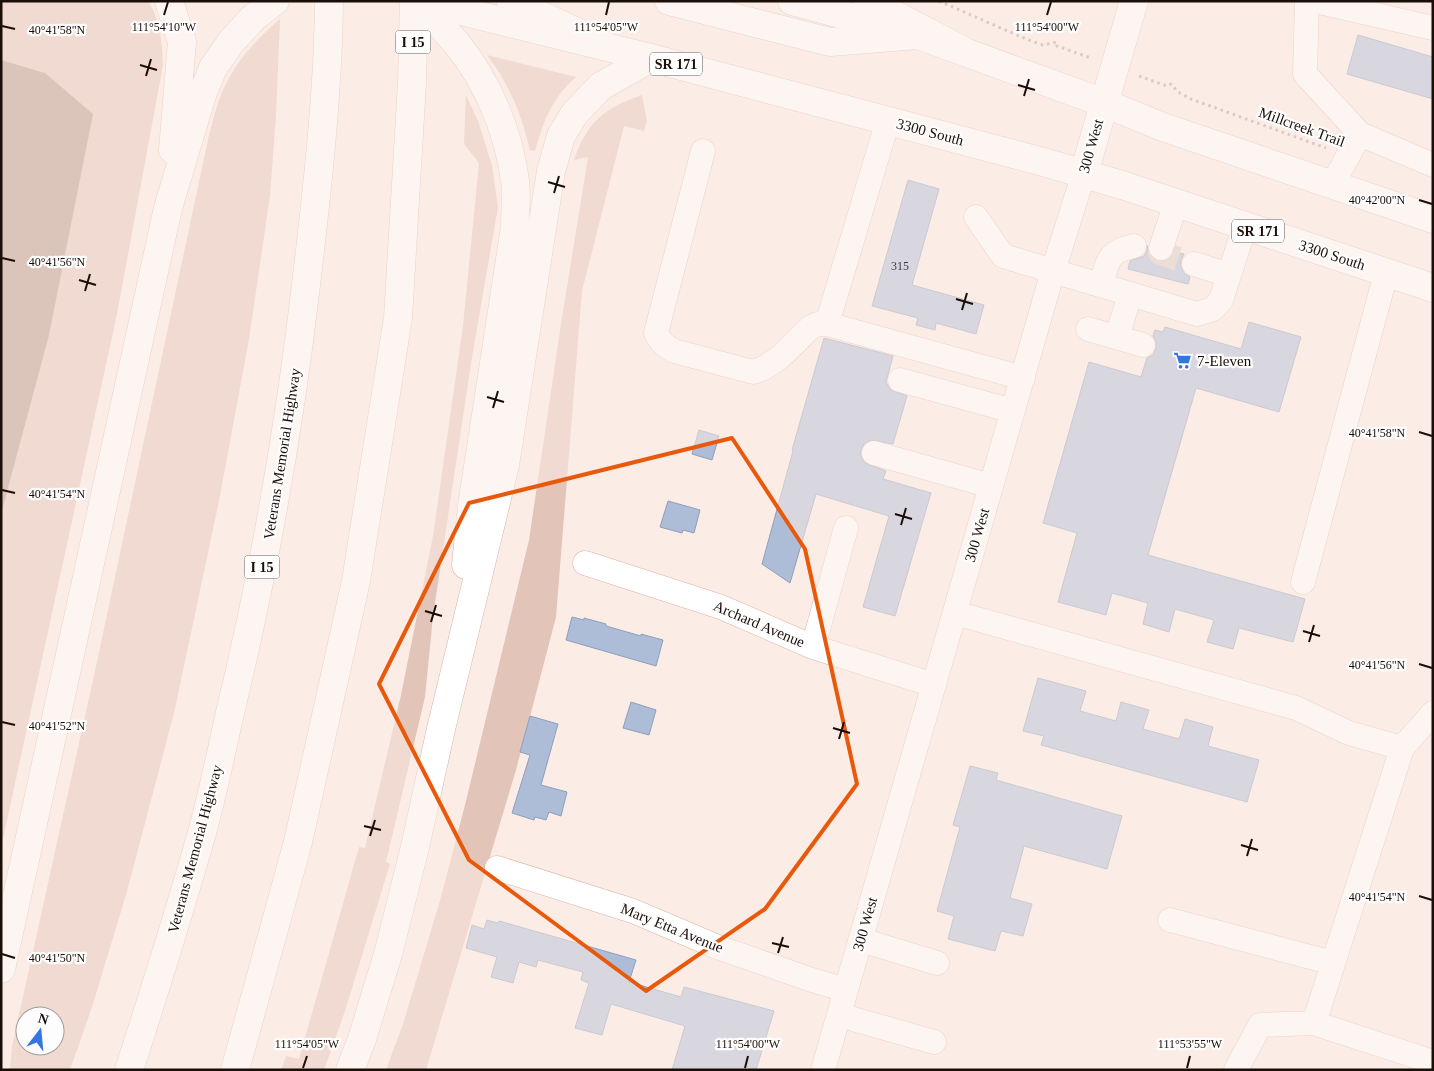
<svg xmlns="http://www.w3.org/2000/svg" width="1434" height="1071" viewBox="0 0 1434 1071" font-family="'Times New Roman',serif">
<style>
.green{fill:#e2c4b8;fill-rule:evenodd}
.water{fill:#b49588}
.building{fill:#adbdd7;stroke:#8e9fbb}
.lines{fill:none;stroke-linecap:round;stroke-linejoin:round}
.minor-tunnel{stroke:#d9cbc5;stroke-width:24;stroke-dasharray:24 12;stroke-linecap:butt}
.minor-casing{stroke:#d8b4a6;stroke-width:25}
.major-casing{stroke:#d8b4a6;stroke-width:29}
.highway-casing{stroke:#d8b4a6;stroke-width:29}
.path{stroke:#afa19c;stroke-width:3;stroke-dasharray:2.5 4;stroke-linecap:butt}
.minor{stroke:#fff;stroke-width:24}
.major{stroke:#fff;stroke-width:28}
.highway{stroke:#fff;stroke-width:28}
.marked{fill:none;stroke:#e8590c;stroke-width:4;stroke-linejoin:round}
.ticks{fill:none;stroke:#1a0e09;stroke-width:2}
.labels{text-anchor:middle;dominant-baseline:central;stroke-width:4.5;stroke-linejoin:round;paint-order:stroke}
.number-label{font-size:12px;fill:#3f3a3c}
.shield{fill:#fdfdfd;stroke:#5e5652;stroke-width:1}
.shield-label{font-size:14px;font-weight:bold;fill:#1a0e09}
.street-label{font-size:15px;fill:#1a0e09;stroke:#fdfdfd}
.poi-label{font-size:15px;fill:#1a0e09;stroke:#fdfdfd;text-anchor:start}
.ticks-label{font-size:12px;text-anchor:middle;fill:#1a0e09;stroke:#fdfdfd;stroke-width:4.5;stroke-linejoin:round;paint-order:stroke}
</style>
<rect width="100%" height="100%" fill="#fbece6"/>
<path class="green" d="M 1,1 L 148,1 C 161,21 162,42 163,65 L 117,314 L 1,848 Z
M 280,19 L 276,115 L 270,196 L 249,339 L 219,501 L 174,713 L 126,895 L 92,1007 L 70,1070 L 10,1070 L 12,1046 L 95,671 L 209,135 C 214,117 218,97 228,80 C 240,57 260,36 280,19 ZM 25,1016 L 55,1016 L 55,1046 L 25,1046 Z
M 487,55 L 576,77 C 552,98 544,120 535,151 L 530,150 C 521,113 510,86 487,55 Z
M 466,95 L 478,121 L 492,165 L 498,207 L 472,357 L 433,616 L 425,697 L 386,862 L 390,864 L 345,1011 L 324,1070 L 281,1070 L 286,1056 L 299,1059 L 359,847 L 365,848 L 401,695 L 433,536 L 463,326 L 479,163 L 464,144 Z
M 642,95 L 647,121 L 644,131 L 624,126 L 582,291 L 556,617 L 516,770 L 426,1070 L 386,1070 L 404,1021 L 441,897 L 466,801 L 529,540 L 561,324 L 588,157 L 574,160 C 587,122 604,108 642,95 Z"/>
<path class="water" d="M 1,60 L 45,73 L 93,114 L 49,335 L 1,514 Z"/>
<path class="building" d="M 1358,35 L 1433,57 L 1433,99 L 1347,74 Z
M 908,180 L 939,189 L 912,285 L 984,305 L 976,334 L 936,323 L 935,330 L 916,325 L 918,318 L 872,306 Z
M 1147,245 L 1148,251 L 1150,257 L 1157,261 L 1164,261 L 1170,259 L 1174,252 L 1184,254 L 1181,260 L 1181,266 L 1184,273 L 1190,277 L 1188,284 L 1128,269 L 1130,261 L 1144,256 L 1147,250 Z
M 1249,322 L 1301,337 L 1279,412 L 1196,388 L 1148,555 L 1305,599 L 1293,642 L 1239,628 L 1233,649 L 1207,642 L 1214,620 L 1175,609 L 1169,632 L 1143,624 L 1148,603 L 1112,593 L 1106,615 L 1058,602 L 1077,533 L 1043,523 L 1089,362 L 1141,377 L 1147,358 L 1153,355 L 1156,348 L 1156,342 L 1153,336 L 1155,330 L 1163,332 L 1165,327 L 1241,349 Z
M 824,338 L 893,356 L 886,382 L 891,390 L 907,396 L 893,444 L 871,440 L 864,444 L 861,450 L 861,457 L 865,463 L 886,471 L 883,479 L 931,493 L 895,616 L 863,607 L 889,516 L 816,494 L 790,583 L 762,564 L 793,451 L 792,450 Z
M 699,430 L 719,436 L 712,460 L 692,454 Z
M 668,501 L 700,510 L 694,533 L 683,530 L 682,533 L 660,527 Z
M 572,617 L 584,620 L 584,618 L 606,624 L 606,626 L 641,636 L 641,634 L 663,640 L 656,666 L 566,640 Z
M 1038,678 L 1086,691 L 1080,711 L 1116,721 L 1121,702 L 1149,710 L 1143,729 L 1179,739 L 1185,719 L 1213,727 L 1208,746 L 1259,760 L 1247,802 L 1041,745 L 1044,736 L 1023,731 Z
M 631,702 L 656,710 L 649,735 L 623,728 Z
M 530,716 L 558,724 L 541,785 L 567,792 L 561,816 L 549,812 L 546,820 L 535,817 L 534,820 L 512,813 L 530,755 L 520,752 Z
M 970,766 L 998,773 L 996,780 L 1122,816 L 1107,869 L 1024,846 L 1010,898 L 1032,904 L 1023,936 L 1001,931 L 995,951 L 948,939 L 954,916 L 937,911 L 960,827 L 953,825 Z
M 487,920 L 498,923 L 499,921 L 636,960 L 629,982 L 681,997 L 684,987 L 774,1011 L 756,1070 L 672,1070 L 685,1026 L 611,1004 L 602,1035 L 575,1028 L 589,983 L 581,980 L 583,972 L 538,960 L 536,967 L 519,962 L 513,983 L 491,977 L 497,957 L 466,948 L 472,925 L 484,929 Z"/>
<g class="lines">
<path class="minor-tunnel" d="M 1161,248 L 1160,253 L 1194,264"/>
<defs>
<path id="minor" d="M 1307,1 L 1305,74 L 1360,134 L 1332,185
M 1315,1 L 1433,28
M 888,120 L 827,324 L 1023,378
M 1360,134 L 1433,165
M 703,151 L 656,333 C 660,342 665,346 674,351 L 753,372 C 776,366 794,343 811,327 L 818,324 L 827,324
M 976,217 L 1003,256 L 1197,314 L 1213,309 L 1221,300 L 1245,226
M 1161,248 L 1176,203
M 1194,264 L 1229,275
M 1101,285 C 1108,262 1107,251 1134,246
M 1088,329 L 1143,345
M 1117,337 L 1130,294
M 900,380 L 1013,411
M 874,453 L 991,486
M 585,563 L 721,607 L 813,647 L 934,685
M 1303,582 L 1386,273
M 955,613 L 1296,708 L 1349,733 L 1402,748 L 1433,713
M 813,647 L 846,528
M 497,868 L 633,911 L 720,948 L 812,980 L 846,990
M 1170,920 L 1333,963
M 861,940 L 937,963
M 839,1015 L 934,1042
M 1314,1023 L 1402,748
M 823,1070 L 1053,271 L 1084,173
M 1236,1070 L 1260,1025 L 1314,1023 L 1433,1062"/>
<path id="major" d="M 421,1 L 651,58 L 1047,163 L 1125,186 L 1433,288
M 792,1 L 918,35 L 1104,103 L 1163,127 L 1433,219
M 1084,173 L 1134,1"/>
<path id="highway" d="M 169,1 L 182,42 L 173,150
M 418,1 C 431,16 444,29 457,44 C 488,82 509,133 515,181 C 517,196 515,212 515,227 L 472,506 L 466,565
M 511,1 L 608,47
M 669,1 L 830,42 L 918,35
M 868,1 L 962,50
M 1,969 L 168,208 L 202,95 L 213,68 L 231,42 L 253,18 L 275,1
M 129,1070 C 155,990 180,910 203,829 C 213,792 221,754 229,717 C 264,573 289,431 306,285 C 317,191 328,96 329,1
M 235,1070 L 298,842 L 356,581 L 398,318 L 412,83 L 414,1
M 350,1070 L 362,1039 L 388,954 L 415,847 L 441,729 L 505,465 L 551,171 L 561,136 L 575,113 L 601,86 L 651,58"/>
</defs>
<use href="#minor" class="minor-casing"/>
<use href="#major" class="major-casing"/>
<use href="#highway" class="highway-casing"/>
<path class="path" d="M 939,1 L 1026,39 L 1043,45 L 1057,42 L 1057,46 L 1091,58
M 1139,76 L 1167,86 L 1171,84 L 1178,92 L 1191,99 L 1326,148"/>
<use href="#minor" class="minor"/>
<use href="#major" class="major"/>
<use href="#highway" class="highway"/>
</g>
<path d="M0 0H1434V1071H0ZM 732,438 L 805,549 L 857,784 L 765,909 L 646,991 L 469,860 L 379,684 L 469,503 Z" fill="#fbece6" fill-opacity=".55" fill-rule="evenodd"/>
<path class="marked" d="M 732,438 L 805,549 L 857,784 L 765,909 L 646,991 L 469,860 L 379,684 L 469,503 Z"/>
<path class="ticks" d="M 164,15 L 168,2M 606,15 L 609,2M 1047,15 L 1051,2M 2,26 L 15,29M 140,65 L 157,70M 146,76 L 151,59M 1018,85 L 1035,90M 1024,96 L 1029,79M 548,182 L 565,187M 554,193 L 559,176M 1419,200 L 1432,204M 2,258 L 15,261M 79,280 L 96,285M 85,291 L 90,274M 956,299 L 973,304M 962,310 L 967,293M 487,397 L 504,402M 493,408 L 498,391M 1419,432 L 1432,436M 2,490 L 15,493M 895,514 L 912,519M 901,525 L 906,508M 425,611 L 442,616M 431,622 L 436,605M 1303,631 L 1320,636M 1309,642 L 1314,625M 1419,664 L 1432,668M 2,722 L 15,725M 833,728 L 850,733M 839,739 L 844,722M 364,826 L 381,830M 370,836 L 375,820M 1241,845 L 1258,850M 1247,856 L 1252,839M 1419,896 L 1432,900M 772,943 L 789,947M 778,953 L 783,937M 2,954 L 15,958M 303,1068 L 307,1056M 745,1068 L 748,1056M 1187,1068 L 1190,1056"/>
<defs>
<symbol id="supermarket-bare" viewBox="-9 -9 18 18"><path d="M-6-5.5h2.5l.6 2H6L4.5 2H-2.5L-4.4-4H-6ZM-1.5 3.2a1.3 1.3 0 1 0 .1 0ZM3 3.2a1.3 1.3 0 1 0 .1 0Z" fill="#3475e2" stroke="#fdfdfd" stroke-width="2.5" paint-order="stroke"/></symbol>
</defs>
<g fill-rule="evenodd">
<use href="#supermarket-bare" x="1170" y="348" width="25" height="25"/>
</g>
<g class="labels">
<g class="number-label">
<text x="900" y="266">315</text>
</g>
<g class="shield">
<rect x="395.5" y="30.5" width="35" height="23" rx="4"/>
<rect x="650" y="52.5" width="52" height="23" rx="4"/>
<rect x="1232" y="219.5" width="52" height="23" rx="4"/>
<rect x="244.5" y="555.5" width="35" height="23" rx="4"/>
</g>
<g class="shield-label">
<text x="413" y="42">I 15</text>
<text x="676" y="64">SR 171</text>
<text x="1258" y="231">SR 171</text>
<text x="262" y="567">I 15</text>
</g>
<g class="street-label">
<text transform="translate(1302 127) rotate(20)">Millcreek Trail</text>
<text transform="translate(930 132) rotate(15)">3300 South</text>
<text transform="translate(1091 146) rotate(-74)">300 West</text>
<text transform="translate(1332 255) rotate(18)">3300 South</text>
<text transform="translate(282 454) rotate(-81)">Veterans Memorial Highway</text>
<text transform="translate(977 535) rotate(-74)">300 West</text>
<text transform="translate(759 624) rotate(23)">Archard Avenue</text>
<text transform="translate(195 849) rotate(-75)">Veterans Memorial Highway</text>
<text transform="translate(865 924) rotate(-74)">300 West</text>
<text transform="translate(672 928) rotate(22)">Mary Etta Avenue</text>
</g>
<g class="poi-label">
<text x="1197" y="361">7-Eleven</text>
</g>
</g>
<g class="ticks-label">
<text x="164" y="31">111°54'10"W</text>
<text x="606" y="31">111°54'05"W</text>
<text x="1047" y="31">111°54'00"W</text>
<text x="57" y="34">40°41'58"N</text>
<text x="1377" y="204">40°42'00"N</text>
<text x="57" y="266">40°41'56"N</text>
<text x="1377" y="437">40°41'58"N</text>
<text x="57" y="498">40°41'54"N</text>
<text x="1377" y="669">40°41'56"N</text>
<text x="57" y="730">40°41'52"N</text>
<text x="1377" y="901">40°41'54"N</text>
<text x="57" y="962">40°41'50"N</text>
<text x="307" y="1048">111°54'05"W</text>
<text x="748" y="1048">111°54'00"W</text>
<text x="1190" y="1048">111°53'55"W</text>
</g>
<rect width="1434" height="1071" fill="none" stroke="#1a0e09" stroke-width="5"/>
<g transform="translate(40 1031) rotate(16)"><circle r="24" fill="#fdfdfd" stroke="#a29d9b"/>
<path d="M0-4L9 19L0 12L-9 19Z" fill="#3475e2"/>
<text y="-8" font-size="14" font-weight="bold" text-anchor="middle" fill="#1a0e09">N</text>
</g>
</svg>
